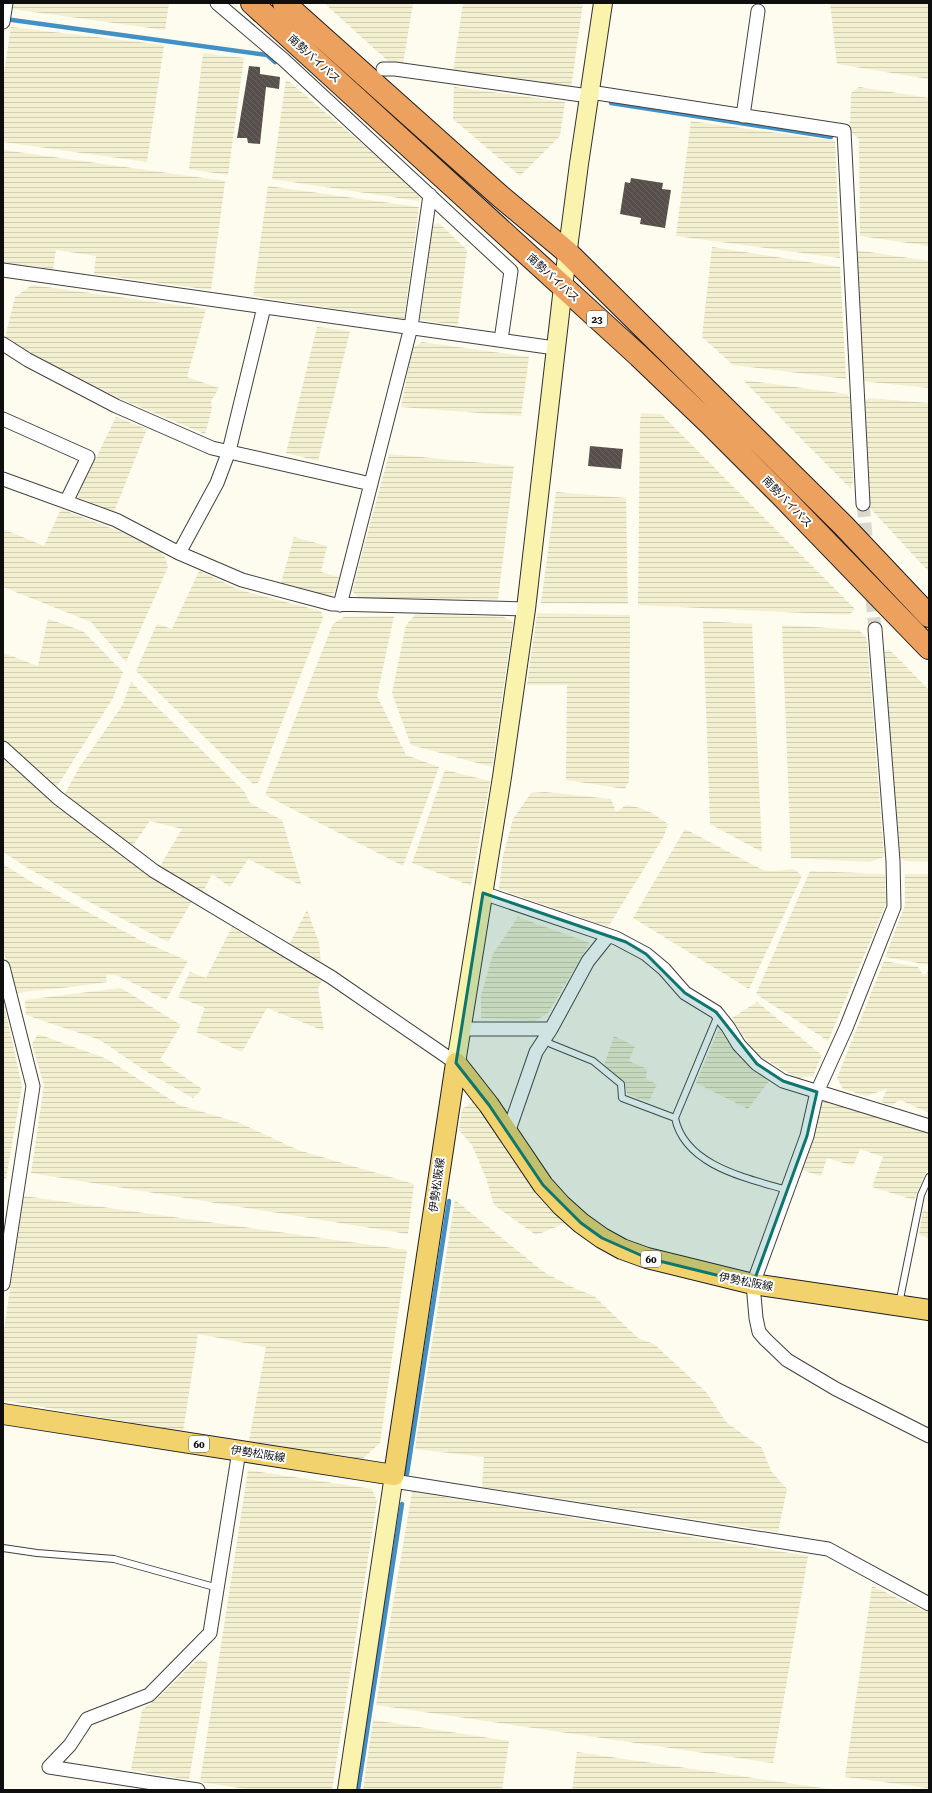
<svg xmlns="http://www.w3.org/2000/svg" width="932" height="1793" viewBox="0 0 932 1793" font-family="'Roboto Serif','Noto Sans JP',serif">
<style>
.farmland{fill:url(#farmland-rules)}
.lines{fill:none;stroke-linecap:round;stroke-linejoin:round}
.stream{stroke:#4290c6;stroke-width:4.5}
.building{fill:url(#building-back-hatch)}
.street-tunnel{stroke:#dad7cd;stroke-width:13;stroke-dasharray:13 6;stroke-linecap:butt}
.lane-casing{stroke:#414141;stroke-width:8}
.street-casing{stroke:#414141;stroke-width:15}
.secondary-casing{stroke:#303030;stroke-width:20}
.primary-casing{stroke:#1f1f1f;stroke-width:22}
.highway-casing{stroke:#1f1f1f;stroke-width:24}
.lane{stroke:#fff;stroke-width:6}
.street{stroke:#fff;stroke-width:13}
.secondary{stroke:#faf3ae;stroke-width:18}
.primary{stroke:#f1d26d;stroke-width:20}
.highway{stroke:#eca15f;stroke-width:22}
.marked{fill:#0f766e;fill-opacity:0.2;stroke:#0f766e;stroke-width:3;stroke-linejoin:round}
.labels{text-anchor:middle;dominant-baseline:central;stroke-width:4;stroke-linejoin:round;paint-order:stroke}
.shield{fill:#fff;stroke:#565656;stroke-width:1}
.shield-label{font-size:10px;font-weight:bold;fill:#0e0e0e}
.street-label{font-size:11px;fill:#0e0e0e;stroke:#fff}
</style>
<defs>
<pattern id="farmland-rules" width="6" height="5" patternUnits="userSpaceOnUse"><rect width="6" height="5" fill="#f3f0d1"/><path d="M0 2.5h6" fill="none" stroke="#cfcdb2"/></pattern>
<pattern id="building-back-hatch" width="6" height="6" patternUnits="userSpaceOnUse"><rect width="6" height="6" fill="#564f4b"/><path d="M-1 5l2 2M0 0l6 6M5-1l2 2" fill="none" stroke="#696461"/></pattern>
</defs>
<rect width="100%" height="100%" fill="#fefbef"/>
<path class="farmland" d="M 13,3 L 169,3 L 165,30 L 12,9 Z
M 324,3 L 413,3 L 403,64 L 389,62 Z
M 463,3 L 583,3 L 571,88 L 453,72 Z
M 830,3 L 929,3 L 929,79 L 837,64 Z
M 11,27 L 164,45 L 147,162 L 3,142 L 3,80 Z
M 203,53 L 244,58 L 228,175 L 189,169 Z
M 286,79 L 420,193 L 419,201 L 272,179 Z
M 454,87 L 565,102 L 560,136 L 520,176 L 453,119 Z
M 859,87 L 929,98 L 929,246 L 860,236 L 859,139 L 850,131 L 851,93 Z
M 691,121 L 835,141 L 840,258 L 676,236 Z
M 3,150 L 225,181 L 211,290 L 94,274 L 96,256 L 56,250 L 53,269 L 3,262 Z
M 268,186 L 419,207 L 404,319 L 253,296 Z
M 437,223 L 440,224 L 467,250 L 458,325 L 420,320 L 433,226 Z
M 712,247 L 840,267 L 846,379 L 733,365 L 702,337 Z
M 856,250 L 929,261 L 929,388 L 861,381 Z
M 32,285 L 206,309 L 187,377 L 219,388 L 211,401 L 212,409 L 205,434 L 123,400 L 51,364 L 5,338 L 15,297 Z
M 317,327 L 350,331 L 318,461 L 286,453 Z
M 422,342 L 529,357 L 521,416 L 401,407 L 412,348 Z
M 743,380 L 847,394 L 850,398 L 853,482 L 850,488 Z
M 869,398 L 929,403 L 929,572 L 868,506 L 865,400 Z
M 641,413 L 661,414 L 855,609 L 849,615 L 638,605 L 640,421 Z
M 116,417 L 147,429 L 114,512 L 77,497 Z
M 389,454 L 514,466 L 498,600 L 359,598 L 352,591 Z
M 556,492 L 626,498 L 628,604 L 541,603 Z
M 61,509 L 121,532 L 163,552 L 168,567 L 126,662 L 91,622 L 3,587 L 3,529 L 44,546 Z
M 294,537 L 327,546 L 321,572 L 339,577 L 336,590 L 330,596 L 281,583 Z
M 199,571 L 240,590 L 321,611 L 323,618 L 258,783 L 253,784 L 136,671 L 157,624 L 172,629 Z
M 537,613 L 630,615 L 629,781 L 625,789 L 566,780 L 567,685 L 527,685 Z
M 416,614 L 504,617 L 513,622 L 492,767 L 411,745 L 392,693 L 406,625 Z
M 394,616 L 377,696 L 406,755 L 439,767 L 403,866 L 265,795 L 333,624 L 344,617 Z
M 48,619 L 83,631 L 123,672 L 113,698 L 56,788 L 3,739 L 3,653 L 38,666 Z
M 703,621 L 752,624 L 762,852 L 710,824 Z
M 782,625 L 859,630 L 867,639 L 884,857 L 869,862 L 791,858 Z
M 889,649 L 929,690 L 929,862 L 906,861 L 899,858 L 883,653 Z
M 131,682 L 244,791 L 250,803 L 282,820 L 302,886 L 248,859 L 230,887 L 212,874 L 203,892 L 160,866 L 182,829 L 150,821 L 131,848 L 63,797 L 79,768 L 122,706 Z
M 3,757 L 31,783 L 153,879 L 192,901 L 168,942 L 93,904 L 31,870 L 3,852 Z
M 445,770 L 490,781 L 471,886 L 412,863 Z
M 545,792 L 611,799 L 616,812 L 627,805 L 640,808 L 652,813 L 668,824 L 663,838 L 608,927 L 499,889 L 503,856 L 513,819 L 531,793 Z
M 685,829 L 763,870 L 773,871 L 794,869 L 802,876 L 749,989 L 633,918 Z
M 3,864 L 28,880 L 142,941 L 188,961 L 166,1000 L 123,978 L 112,974 L 106,975 L 107,982 L 71,987 L 14,993 L 3,948 Z
M 810,871 L 885,874 L 886,903 L 883,911 L 828,1041 L 756,994 Z
M 905,874 L 929,874 L 929,965 L 885,957 L 905,905 Z
M 307,910 L 319,943 L 321,964 L 289,945 Z
M 518,917 L 590,943 L 548,1013 L 535,1021 L 481,1018 L 481,995 L 493,954 Z
M 232,927 L 322,980 L 318,988 L 324,1031 L 267,1008 L 242,1052 L 196,1032 L 205,1008 L 178,997 L 190,972 L 206,978 Z
M 884,961 L 918,967 L 924,976 L 929,970 L 929,1113 L 900,1100 L 892,1105 L 881,1102 L 887,1089 L 866,1096 L 843,1089 L 837,1078 Z
M 121,988 L 181,1025 L 160,1060 L 202,1089 L 193,1098 L 147,1072 L 100,1040 L 26,1015 L 25,1000 Z
M 3,1000 L 22,1086 L 6,1179 L 3,1178 Z
M 757,1002 L 822,1055 L 813,1076 L 797,1078 L 758,1055 L 742,1034 L 732,1018 Z
M 719,1028 L 731,1045 L 770,1080 L 748,1109 L 696,1083 Z
M 38,1034 L 107,1059 L 179,1105 L 240,1123 L 298,1150 L 414,1184 L 408,1234 L 31,1173 L 44,1085 L 32,1044 Z
M 614,1036 L 635,1046 L 629,1061 L 647,1069 L 646,1079 L 657,1084 L 649,1102 L 627,1094 L 625,1083 L 604,1065 Z
M 829,1100 L 929,1131 L 929,1166 L 914,1200 L 872,1187 L 883,1157 L 860,1149 L 853,1166 L 827,1158 L 821,1176 L 801,1170 L 820,1104 Z
M 474,1101 L 525,1174 L 566,1223 L 536,1235 L 494,1205 L 486,1178 L 472,1145 L 459,1130 L 462,1109 Z
M 24,1196 L 407,1250 L 380,1443 L 360,1461 L 249,1441 L 266,1347 L 198,1334 L 183,1432 L 3,1400 L 3,1336 Z
M 455,1200 L 544,1272 L 576,1289 L 594,1296 L 638,1338 L 654,1344 L 706,1392 L 726,1422 L 762,1448 L 771,1471 L 787,1489 L 778,1532 L 482,1487 L 484,1457 L 415,1449 Z
M 923,1209 L 929,1213 L 929,1238 L 919,1235 Z
M 248,1470 L 372,1489 L 377,1501 L 332,1790 L 253,1790 L 200,1782 Z
M 412,1492 L 808,1556 L 773,1763 L 376,1705 Z
M 872,1586 L 929,1613 L 929,1788 L 845,1777 Z
M 198,1659 L 208,1663 L 189,1780 L 131,1770 L 142,1710 L 160,1696 Z
M 373,1720 L 509,1741 L 502,1790 L 363,1790 Z
M 577,1752 L 836,1790 L 572,1790 Z"/>
<g class="lines">
<path class="stream" d="M 5,19 L 267,55 L 275,62
M 611,103 L 831,137
M 407,1474 L 449,1201
M 358,1790 L 402,1504"/>
</g>
<path class="building" d="M 249,66 L 260,67 L 260,74 L 280,77 L 279,89 L 266,87 L 260,144 L 248,143 L 247,138 L 237,138 Z
M 631,178 L 663,183 L 662,189 L 671,190 L 665,228 L 640,224 L 641,218 L 620,214 L 625,182 L 630,183 Z
M 590,446 L 623,449 L 621,469 L 588,466 Z"/>
<g class="lines">
<path class="street-tunnel" d="M 863,504 L 875,629"/>
<defs>
<path id="lane" d="M 718,1015 L 675,1118 C 685,1166 747,1178 787,1190
M 544,1040 L 551,1044 L 593,1061 L 621,1084 L 622,1098 L 675,1118
M 899,1304 L 921,1195 L 929,1177
M 3,1548 L 37,1553 L 114,1559 L 218,1588"/>
<path id="street" d="M 217,3 L 284,60 L 511,271 L 501,340
M 3,22 L 6,3
M 383,69 L 395,69 L 589,96
M 590,92 L 844,131 L 863,504
M 743,116 L 758,11
M 3,270 L 555,348
M 3,344 L 28,360 L 116,406 L 212,448 L 371,484
M 3,419 L 88,457 L 66,502
M 3,479 L 116,520 L 179,553 L 242,580 L 332,604 L 526,609
M 179,553 L 217,483 L 229,451 L 264,307
M 340,605 L 411,327 L 430,195
M 875,629 L 893,861 L 894,907 L 846,1028 L 817,1092 L 807,1136 L 753,1284 L 756,1318 L 759,1332 L 765,1339 L 787,1360 L 836,1389 L 929,1436
M 3,748 L 58,798 L 154,871 L 331,977 L 456,1063
M 483,893 L 616,938 L 646,954 L 664,969 L 685,993 L 716,1012 L 728,1027 L 739,1045 L 757,1064 L 783,1081 L 929,1126
M 3,967 L 33,1086 L 3,1284
M 461,1029 L 551,1029 L 588,961 L 608,936
M 508,1133 L 536,1052 L 551,1029
M 394,1475 L 400,1482 L 828,1549 L 929,1604
M 198,1790 L 49,1767 L 70,1745 L 87,1719 L 149,1695 L 210,1633 L 239,1451"/>
<path id="secondary" d="M 456,1063 L 502,777 L 526,609 L 563,287 L 579,164 L 603,3
M 347,1790 L 394,1475"/>
<path id="primary" d="M 456,1063 L 489,1105 L 543,1185 L 561,1205 L 581,1223 L 602,1238 L 622,1249 L 647,1258 L 753,1284 L 929,1310
M 3,1414 L 394,1475 L 456,1063"/>
<path id="highway" d="M 252,3 L 639,356 L 711,425 L 781,495 L 929,648
M 284,3 L 500,196 L 567,252 L 843,525 L 929,616"/>
</defs>
<use href="#lane" class="lane-casing"/>
<use href="#street" class="street-casing"/>
<use href="#secondary" class="secondary-casing"/>
<use href="#primary" class="primary-casing"/>
<use href="#highway" class="highway-casing"/>
<use href="#lane" class="lane"/>
<use href="#street" class="street"/>
<use href="#secondary" class="secondary"/>
<use href="#primary" class="primary"/>
<use href="#highway" class="highway"/>
</g>
<path class="marked" d="M 483,893 L 626,942 L 646,954 L 685,993 L 716,1012 L 757,1064 L 783,1081 L 817,1092 L 807,1136 L 753,1284 L 647,1258 L 602,1238 L 581,1223 L 543,1185 L 489,1105 L 456,1063 Z"/>
<g class="labels">
<g class="shield">
<rect x="587" y="311" width="20" height="16" rx="3"/>
<rect x="641" y="1251" width="20" height="16" rx="3"/>
<rect x="189" y="1436" width="20" height="16" rx="3"/>
</g>
<g class="shield-label">
<text x="597" y="319">23</text>
<text x="651" y="1259">60</text>
<text x="199" y="1444">60</text>
</g>
<g class="street-label">
<text transform="translate(314 59) rotate(42)">南勢バイパス</text>
<text transform="translate(553 278) rotate(42)">南勢バイパス</text>
<text transform="translate(787 502) rotate(46)">南勢バイパス</text>
<text transform="translate(437 1185) rotate(-82)">伊勢松阪線</text>
<text transform="translate(746 1282) rotate(11)">伊勢松阪線</text>
<text transform="translate(258 1454) rotate(9)">伊勢松阪線</text>
</g>
</g>
<rect width="932" height="1793" fill="none" stroke="#0e0e0e" stroke-width="8"/>
</svg>
